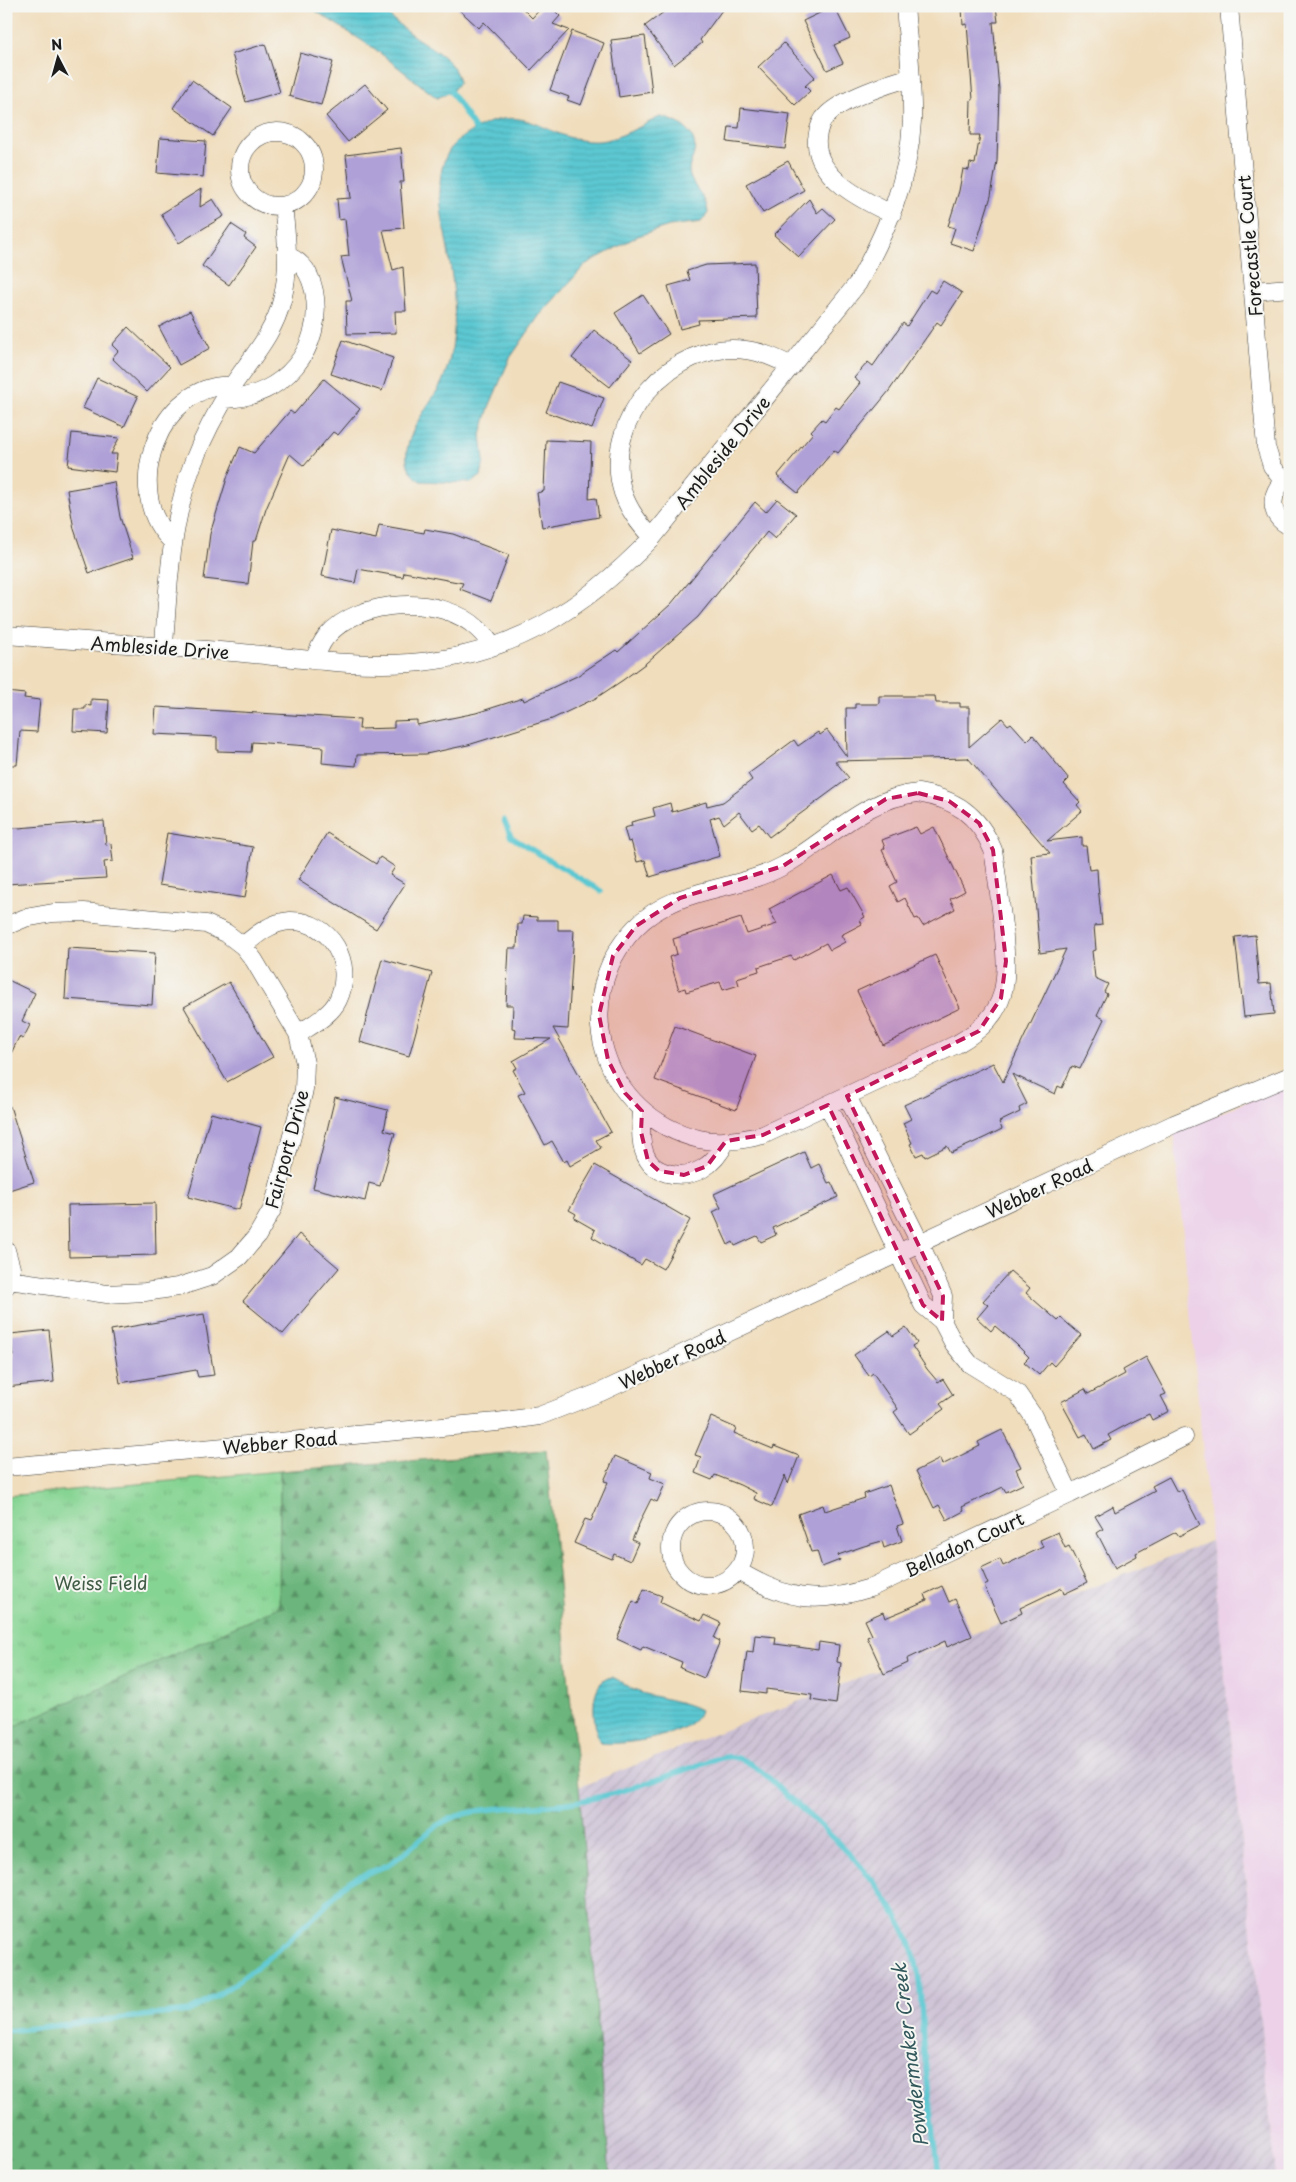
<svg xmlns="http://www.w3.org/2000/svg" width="1296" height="2182" viewBox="0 0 1296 2182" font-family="'Playpen Sans',sans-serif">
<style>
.built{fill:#ecd1e9}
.industrial{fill:url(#industrial-furrows)}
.forest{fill:url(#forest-firs);stroke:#44694c}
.park{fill:url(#park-tufts);stroke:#517858}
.water{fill:url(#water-rules);stroke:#3c7277}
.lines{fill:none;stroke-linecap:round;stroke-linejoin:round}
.stream{stroke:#5cc8d2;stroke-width:5.5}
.building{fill:#afa0d7}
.minor-casing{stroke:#3c3934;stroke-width:19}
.minor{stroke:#fff;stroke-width:18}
.marked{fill:#c2185b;fill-opacity:0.2;stroke:#c2185b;stroke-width:4;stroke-dasharray:10 6;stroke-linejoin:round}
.labels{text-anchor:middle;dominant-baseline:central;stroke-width:4;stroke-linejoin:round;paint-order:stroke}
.street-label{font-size:18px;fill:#1c1c1c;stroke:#f6f6f2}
.park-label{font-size:18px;fill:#415c46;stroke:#f6f6f2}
.water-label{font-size:19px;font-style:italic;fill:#32585c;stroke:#f6f6f2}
</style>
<defs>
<pattern id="industrial-furrows" width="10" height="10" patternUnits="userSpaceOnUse" patternTransform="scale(1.25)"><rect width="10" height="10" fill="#cbbfd4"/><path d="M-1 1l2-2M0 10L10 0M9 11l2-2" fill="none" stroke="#aea4b5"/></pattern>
<pattern id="forest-firs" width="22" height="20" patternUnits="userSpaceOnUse" patternTransform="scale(1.25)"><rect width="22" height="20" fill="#6cb67d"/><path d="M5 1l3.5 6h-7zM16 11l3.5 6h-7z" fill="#589366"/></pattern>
<pattern id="park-tufts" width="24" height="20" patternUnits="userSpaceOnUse" patternTransform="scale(1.25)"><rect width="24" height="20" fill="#86d493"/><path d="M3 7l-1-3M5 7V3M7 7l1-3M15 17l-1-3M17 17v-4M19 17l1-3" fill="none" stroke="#73b57e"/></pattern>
<pattern id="water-rules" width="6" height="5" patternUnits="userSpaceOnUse" patternTransform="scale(1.25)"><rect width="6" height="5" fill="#5cc8d2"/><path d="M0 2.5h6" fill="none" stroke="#4fabb4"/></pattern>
</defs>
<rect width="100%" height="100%" fill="#f6f6f2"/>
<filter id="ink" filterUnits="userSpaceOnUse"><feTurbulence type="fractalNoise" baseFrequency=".02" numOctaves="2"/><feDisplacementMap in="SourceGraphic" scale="10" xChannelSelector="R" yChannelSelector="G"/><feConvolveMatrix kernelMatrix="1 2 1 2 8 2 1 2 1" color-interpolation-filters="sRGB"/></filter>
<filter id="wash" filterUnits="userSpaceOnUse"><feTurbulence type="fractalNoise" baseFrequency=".0096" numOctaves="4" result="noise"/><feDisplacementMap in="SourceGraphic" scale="20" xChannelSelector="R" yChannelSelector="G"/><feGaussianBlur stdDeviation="1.12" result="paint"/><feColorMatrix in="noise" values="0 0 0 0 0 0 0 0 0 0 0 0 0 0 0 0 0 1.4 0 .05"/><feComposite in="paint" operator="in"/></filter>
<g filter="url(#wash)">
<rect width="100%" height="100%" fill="#f0ddbc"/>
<path class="built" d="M 1290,1083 L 1290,2176 L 1276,2176 L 1211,1541 L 1174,1133 Z"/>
<path class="industrial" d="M 1211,1541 L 1276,2176 L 609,2176 L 579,1787 Z"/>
<path class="forest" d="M 546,1450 L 579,1787 L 610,2176 L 6,2176 L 6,1730 L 279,1607 L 280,1471 Z"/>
<path class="park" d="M 280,1471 L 279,1607 L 6,1730 L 6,1496 Z"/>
<path class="water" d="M 308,6 L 379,6 C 388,15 398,24 408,32 C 427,47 455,57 459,83 L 451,92 L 437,98 L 375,49 Z
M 660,117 C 677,120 699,132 694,153 C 692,162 686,168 691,179 C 697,192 707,198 708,213 L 701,222 L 669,226 L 638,236 L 586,264 L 539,316 L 510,358 L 489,407 L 481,435 L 484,461 L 481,476 L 471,483 L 420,481 C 417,478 412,474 410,470 C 396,444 429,406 441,384 C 446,374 450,359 452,348 C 457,319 454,285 449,257 C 444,220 425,161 464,136 C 529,92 544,145 600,141 C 620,139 642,125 660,117 Z
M 612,1677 C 621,1680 627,1688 636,1691 C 655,1698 685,1701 700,1710 C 695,1736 622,1746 600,1743 C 593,1725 587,1681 612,1677 Z"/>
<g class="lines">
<path class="stream" d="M 451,92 L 475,129
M 504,820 L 511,837 L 601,891
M 6,2031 L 189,2011 C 238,1987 278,1950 318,1913 C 329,1904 338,1889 350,1881 C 363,1872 379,1871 391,1863 C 408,1852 422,1836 438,1825 C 477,1802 526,1810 568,1803 C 618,1796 666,1776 713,1760 C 719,1759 726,1756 732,1757 C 756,1760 777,1787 795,1803 C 841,1843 889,1888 911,1946 C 922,1976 921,2009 923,2040 C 927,2085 934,2131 939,2176"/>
</g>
<g id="blocks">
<path class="building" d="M 455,6 L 520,6 L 532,18 L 543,6 L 550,6 L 560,16 L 553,24 L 569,30 L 531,70 L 484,22 L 479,28 Z
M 672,6 L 725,6 L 700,40 L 702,43 L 674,65 L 645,26 Z
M 834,6 L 850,38 L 834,45 L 843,63 L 827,70 L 803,21 Z
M 996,6 L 998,22 L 993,22 L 999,89 L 997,161 L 991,196 L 974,251 L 950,243 L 955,228 L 948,226 L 959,191 L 963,169 L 969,170 L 970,163 L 975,164 L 980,135 L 970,135 L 971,100 L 973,100 L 967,24 L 963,25 L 962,7 Z
M 572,31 L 604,43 L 581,105 L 567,100 L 569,97 L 550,90 Z
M 645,36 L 652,92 L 619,97 L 611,40 Z
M 784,43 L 815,77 L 805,86 L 810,91 L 795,105 L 758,67 Z
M 265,44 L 280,92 L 246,102 L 232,54 Z
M 300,53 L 333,62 L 321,105 L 289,96 Z
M 192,80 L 232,108 L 213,136 L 173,108 Z
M 365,84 L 387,110 L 348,142 L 326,116 Z
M 741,108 L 790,114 L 785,149 L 727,142 L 729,127 L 739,128 Z
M 160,138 L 206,141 L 203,177 L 157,173 Z
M 401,148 L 404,182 L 400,182 L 404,228 L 383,230 L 393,270 L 403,267 L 406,311 L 395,311 L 396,333 L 347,334 L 346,301 L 352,301 L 341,257 L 349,256 L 345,219 L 339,220 L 337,199 L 351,198 L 346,155 Z
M 788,161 L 804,190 L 763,213 L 746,184 Z
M 201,189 L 200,207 L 213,199 L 224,216 L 179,243 L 161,214 Z
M 809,199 L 817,213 L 823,208 L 835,219 L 799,257 L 774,235 Z
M 231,224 L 246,234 L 244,238 L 256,247 L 229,285 L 202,266 Z
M 755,263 L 757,318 L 698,320 L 699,324 L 680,329 L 668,286 L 690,280 L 687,271 L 706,265 Z
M 943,281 L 962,293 L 941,325 L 937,322 L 889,391 L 838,453 L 834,450 L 798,493 L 777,476 L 813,433 L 811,431 L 822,419 L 825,421 L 836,407 L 839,409 L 860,383 L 854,378 L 868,362 L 873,366 L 903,323 L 907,326 L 930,290 L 935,293 Z
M 643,295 L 669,334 L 640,353 L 615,313 Z
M 190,311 L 210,348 L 179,365 L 159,327 Z
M 128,327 L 170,367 L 147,392 L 112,358 L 118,351 L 112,345 Z
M 594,330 L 632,360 L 610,387 L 572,358 Z
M 343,340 L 393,358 L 382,391 L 331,374 Z
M 97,378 L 138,397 L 124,427 L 83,408 Z
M 324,379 L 360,409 L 338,435 L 333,432 L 304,466 L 290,454 L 266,509 L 256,541 L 253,541 L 248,584 L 204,579 L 210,534 L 228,475 L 240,447 L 254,453 L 290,411 L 294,414 Z
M 558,382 L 604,398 L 592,429 L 546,412 Z
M 72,433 L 119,438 L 111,454 L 117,454 L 115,472 L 68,466 Z
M 546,440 L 591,442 L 589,499 L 596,498 L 599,517 L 542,527 L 537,493 L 544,491 Z
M 114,482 L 120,517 L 133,558 L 89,573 L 74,529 L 67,490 Z
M 777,499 L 796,514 L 775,539 L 767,532 L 698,617 L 646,663 L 623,680 L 596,698 L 552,719 L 468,745 L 426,754 L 357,755 L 356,766 L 322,763 L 323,747 L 252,742 L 251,752 L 217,751 L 217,737 L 154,734 L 156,707 L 360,719 L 359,729 L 394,728 L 394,721 L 417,720 L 417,725 L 476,713 L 523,698 L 524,701 L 577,676 L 616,650 L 618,652 L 671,604 L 755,502 L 766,512 Z
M 379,525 L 424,533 L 425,529 L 453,534 L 509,555 L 491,601 L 460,589 L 463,583 L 404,572 L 403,577 L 358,569 L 355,583 L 322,576 L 331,530 L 376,539 Z
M 6,692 L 25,694 L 24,698 L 40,700 L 37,732 L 20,731 L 17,765 L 6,765 Z
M 879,696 L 935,696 L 936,703 L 960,703 L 960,707 L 969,707 L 969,747 L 1002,718 L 1008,725 L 1011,723 L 1027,741 L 1033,735 L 1069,779 L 1064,784 L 1080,802 L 1077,805 L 1082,811 L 1047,841 L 1082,837 L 1082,846 L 1086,846 L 1089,870 L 1097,869 L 1098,886 L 1102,925 L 1094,926 L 1096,950 L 1092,951 L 1095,978 L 1108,984 L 1104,992 L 1107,994 L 1097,1015 L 1104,1019 L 1080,1069 L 1072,1066 L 1062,1088 L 1058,1086 L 1055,1094 L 1012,1074 L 1027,1104 L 1019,1108 L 1020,1112 L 999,1122 L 1002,1129 L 986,1137 L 951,1153 L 947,1146 L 925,1157 L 923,1153 L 916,1156 L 910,1144 L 912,1143 L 903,1123 L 911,1119 L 904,1105 L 993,1063 L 1003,1082 L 1066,949 L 1040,953 L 1031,855 L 1050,853 L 968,758 L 835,761 L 849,778 L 769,837 L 759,824 L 752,829 L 739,812 L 724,824 L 719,816 L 710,819 L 720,856 L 650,877 L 645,860 L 637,862 L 631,841 L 628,842 L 624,828 L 632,826 L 631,822 L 655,816 L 653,808 L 670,803 L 672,812 L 706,802 L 707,806 L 723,802 L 752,780 L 748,774 L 794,740 L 798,746 L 818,732 L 820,735 L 827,730 L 847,757 L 846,708 L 855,708 L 855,704 L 879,704 Z
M 91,699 L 109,700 L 107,733 L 73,731 L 74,709 L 85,709 L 85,705 L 91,706 Z
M 104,821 L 106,845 L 111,844 L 113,861 L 104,862 L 106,878 L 6,884 L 6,829 Z
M 916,827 L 920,834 L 934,827 L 965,891 L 950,899 L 955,909 L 923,926 L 918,918 L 915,919 L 905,898 L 898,902 L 890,886 L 897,882 L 882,850 L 885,848 L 882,840 Z
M 167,833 L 253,847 L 245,898 L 159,885 Z
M 327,833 L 376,864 L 380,857 L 395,867 L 390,875 L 405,884 L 376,929 L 298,880 Z
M 833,875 L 841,890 L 848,887 L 865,917 L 860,920 L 862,924 L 841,935 L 845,942 L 830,950 L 826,943 L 794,960 L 791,956 L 758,967 L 759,971 L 737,978 L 739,985 L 723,990 L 720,982 L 686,992 L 685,988 L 679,990 L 669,957 L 677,954 L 673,939 L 741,918 L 747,934 L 777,924 L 769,909 Z
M 523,916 L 537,917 L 537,920 L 558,920 L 558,930 L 574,930 L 568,1029 L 553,1028 L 611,1132 L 596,1140 L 601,1148 L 570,1166 L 567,1160 L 564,1162 L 552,1141 L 545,1145 L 518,1095 L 525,1092 L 513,1070 L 517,1068 L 513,1061 L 551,1039 L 515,1038 L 516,1029 L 512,1028 L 513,1005 L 506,1005 L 509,948 L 517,948 L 518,924 L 522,924 Z
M 1255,935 L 1259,984 L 1271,983 L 1274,1014 L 1244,1017 L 1235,937 Z
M 68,948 L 155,953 L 152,1005 L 65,999 Z
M 935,955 L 960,1008 L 883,1045 L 857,991 Z
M 382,959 L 432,973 L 409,1056 L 360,1042 Z
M 6,979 L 35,993 L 22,1021 L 30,1025 L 23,1039 L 19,1037 L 6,1064 Z
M 229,982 L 273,1057 L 227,1082 L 184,1007 Z
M 675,1026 L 756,1056 L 736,1110 L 655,1080 Z
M 335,1097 L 388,1110 L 384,1130 L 395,1133 L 380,1186 L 369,1183 L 365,1201 L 313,1188 Z
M 6,1106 L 10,1106 L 34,1182 L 6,1191 Z
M 211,1113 L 261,1127 L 239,1210 L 188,1197 Z
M 804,1152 L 811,1168 L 819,1164 L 828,1183 L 831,1182 L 838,1197 L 773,1228 L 776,1235 L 761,1242 L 757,1236 L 735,1246 L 733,1242 L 728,1245 L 713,1212 L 721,1208 L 714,1194 Z
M 595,1165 L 690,1220 L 663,1269 L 645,1259 L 641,1265 L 592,1237 L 595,1230 L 574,1218 L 576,1214 L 569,1210 Z
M 155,1203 L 156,1255 L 69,1257 L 68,1205 Z
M 299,1234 L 339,1268 L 283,1334 L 243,1301 Z
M 1010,1271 L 1030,1288 L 1026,1293 L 1058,1321 L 1061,1318 L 1081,1335 L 1054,1366 L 1050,1362 L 1039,1375 L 1024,1362 L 1029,1357 L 1016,1344 L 995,1326 L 991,1331 L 977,1318 L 988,1305 L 983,1301 Z
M 204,1314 L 214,1375 L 198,1377 L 196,1370 L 120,1383 L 111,1330 Z
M 906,1327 L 917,1343 L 912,1346 L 927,1369 L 938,1382 L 943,1379 L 953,1395 L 940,1404 L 944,1409 L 909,1434 L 894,1412 L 898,1409 L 873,1373 L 869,1376 L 854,1355 L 889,1331 L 893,1336 Z
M 49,1330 L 54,1382 L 6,1387 L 6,1356 L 13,1356 L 10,1334 Z
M 1146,1357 L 1166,1394 L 1161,1396 L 1169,1411 L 1152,1420 L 1149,1414 L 1132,1422 L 1108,1435 L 1111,1440 L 1094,1449 L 1086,1434 L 1080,1437 L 1061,1402 L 1085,1389 L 1088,1394 L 1125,1374 L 1123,1370 Z
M 711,1417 L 736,1428 L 734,1433 L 773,1449 L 774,1446 L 799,1456 L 788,1484 L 785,1475 L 772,1507 L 754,1499 L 756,1493 L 740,1485 L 715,1475 L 712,1480 L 695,1473 L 701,1457 L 695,1455 Z
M 1002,1430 L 1021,1467 L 1016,1469 L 1023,1484 L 1006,1492 L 1003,1487 L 962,1507 L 964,1511 L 947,1520 L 939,1505 L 934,1508 L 916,1471 L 940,1459 L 942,1465 L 980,1446 L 978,1442 Z
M 615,1456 L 652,1472 L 650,1478 L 665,1484 L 657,1502 L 651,1499 L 643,1515 L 632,1540 L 638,1543 L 630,1561 L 614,1554 L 612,1559 L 574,1543 L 585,1519 L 591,1521 L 608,1482 L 604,1481 Z
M 1169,1477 L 1177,1492 L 1182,1490 L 1200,1525 L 1179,1536 L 1176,1532 L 1136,1553 L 1137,1556 L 1115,1568 L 1097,1533 L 1103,1529 L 1095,1516 L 1113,1506 L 1115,1512 L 1140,1499 L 1155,1491 L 1152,1486 Z
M 889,1485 L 903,1524 L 897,1526 L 902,1541 L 884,1548 L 882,1541 L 864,1546 L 838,1555 L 840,1560 L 822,1567 L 817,1551 L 811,1552 L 798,1514 L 823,1505 L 825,1511 L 865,1498 L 864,1494 Z
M 1058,1532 L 1065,1548 L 1069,1546 L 1087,1583 L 1064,1594 L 1062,1588 L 1020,1608 L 1022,1613 L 1001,1623 L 984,1586 L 988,1584 L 981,1568 L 1000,1559 L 1003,1566 L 1043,1547 L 1040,1540 Z
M 942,1586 L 949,1602 L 955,1599 L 972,1636 L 947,1647 L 945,1641 L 907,1659 L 908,1663 L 884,1674 L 867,1637 L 872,1635 L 865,1620 L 883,1612 L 885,1618 L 902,1611 L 927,1600 L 925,1594 Z
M 644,1589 L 662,1596 L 660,1602 L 676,1610 L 701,1621 L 704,1615 L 721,1623 L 714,1638 L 720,1641 L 704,1678 L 680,1668 L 682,1662 L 643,1646 L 641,1650 L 617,1639 L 633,1601 L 638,1604 Z
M 755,1635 L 776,1637 L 775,1644 L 798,1647 L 818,1650 L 819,1642 L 839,1645 L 837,1662 L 841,1663 L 836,1704 L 811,1700 L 812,1695 L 766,1689 L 766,1694 L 742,1691 L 747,1651 L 753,1652 Z"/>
</g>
</g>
<g filter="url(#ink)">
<use href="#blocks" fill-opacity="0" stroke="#3c3934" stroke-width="1"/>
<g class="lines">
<defs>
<path id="minor" d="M 1229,6 L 1266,447 L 1272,466 L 1283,481
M240 169a37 37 0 1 1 74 0a37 37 0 1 1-74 0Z
M 892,214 C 864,201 814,177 817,139 C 818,130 820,121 827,115 C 842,99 890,83 911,77
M 1253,291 L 1290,288
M 225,399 C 283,398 325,348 314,291 C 310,274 304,263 288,256
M 1290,476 C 1270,488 1266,516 1290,526
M 652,538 C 640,524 629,511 623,493 C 600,421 672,339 746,350 C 763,352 777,359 792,366
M 173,542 C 118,493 160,380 233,386
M 6,635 C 82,641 157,646 232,652 C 291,657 351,667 410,663 C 511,656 584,609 652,538 L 858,283 C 886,232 909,180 912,121 C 913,83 908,44 905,6
M 164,646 C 168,584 171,522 193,463 C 203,437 218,409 233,385 C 251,358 274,334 282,300 C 290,269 287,238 283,206
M 314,659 C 318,652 321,642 327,636 C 359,598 442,594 478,629 C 484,634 488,641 493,646
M 918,793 C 955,799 978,814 993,850 C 997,875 1000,901 1003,926 C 1008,982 1011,1013 957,1044 L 763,1135 C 743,1140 720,1144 699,1139 C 603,1116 566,1001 635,928 C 675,886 735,892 783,866 C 828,841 864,798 918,793 Z
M 6,926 L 25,918 L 53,913 L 84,912 L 206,924 L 226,933 L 243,946 L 254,960 L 298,1034 L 305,1063 L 304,1090 L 273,1208 L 257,1236 L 239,1257 L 212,1276 L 178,1287 L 145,1292 L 107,1294 L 9,1280
M 243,946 C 256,935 271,922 290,921 C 331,920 355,964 338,1000 C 331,1015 312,1025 298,1034
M 847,1096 L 920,1243 L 943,1296 L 942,1321
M 828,1105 L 923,1305 L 942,1321 L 954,1344 L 970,1364 L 1017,1393 L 1033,1416 L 1070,1494
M 642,1110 C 641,1126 639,1146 648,1160 C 652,1167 660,1171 667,1173 C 694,1180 715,1165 726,1141
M 6,1250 L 11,1268 L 6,1286
M 6,1467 L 497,1422 L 539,1416 L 601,1392 L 1174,1124 L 1290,1076
M671 1548a37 37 0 1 1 74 0a37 37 0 1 1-74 0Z
M 738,1571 C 787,1600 816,1605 870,1588 L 1070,1494 L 1184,1437"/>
</defs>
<use href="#minor" class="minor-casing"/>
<use href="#minor" class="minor"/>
</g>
</g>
<path class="marked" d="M 918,793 L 949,801 L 979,823 L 993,850 L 1006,961 L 1001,998 L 979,1031 L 847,1096 L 943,1296 L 942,1321 L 923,1305 L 828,1105 L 763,1135 L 726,1141 L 707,1166 L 684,1175 L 659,1171 L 648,1161 L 641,1132 L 642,1111 L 625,1093 L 608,1060 L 599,1015 L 613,956 L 636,926 L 680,898 L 783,866 L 886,799 Z"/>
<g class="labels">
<g class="street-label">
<text transform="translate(1249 246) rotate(-95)">Forecastle Court</text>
<text transform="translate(722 452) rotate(-51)">Ambleside Drive</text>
<text transform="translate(160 647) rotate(4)">Ambleside Drive</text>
<text transform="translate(286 1149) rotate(-75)">Fairport Drive</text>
<text transform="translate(1039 1188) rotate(-25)">Webber Road</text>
<text transform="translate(672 1359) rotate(-25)">Webber Road</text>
<text transform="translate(280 1442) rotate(-5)">Webber Road</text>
<text transform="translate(964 1544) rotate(-25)">Belladon Court</text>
</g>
<g class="park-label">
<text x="101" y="1582">Weiss Field</text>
</g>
<g class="water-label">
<text transform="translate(909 2055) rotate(-97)">Powdermaker Creek</text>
</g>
</g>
<rect width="1296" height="2182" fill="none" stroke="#f6f6f2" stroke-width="25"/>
<g transform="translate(58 58) rotate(354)" stroke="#f6f6f2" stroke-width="4" paint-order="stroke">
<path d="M0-4L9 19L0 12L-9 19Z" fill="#1c1c1c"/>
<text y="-8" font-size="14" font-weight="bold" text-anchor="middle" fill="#1c1c1c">N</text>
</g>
</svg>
